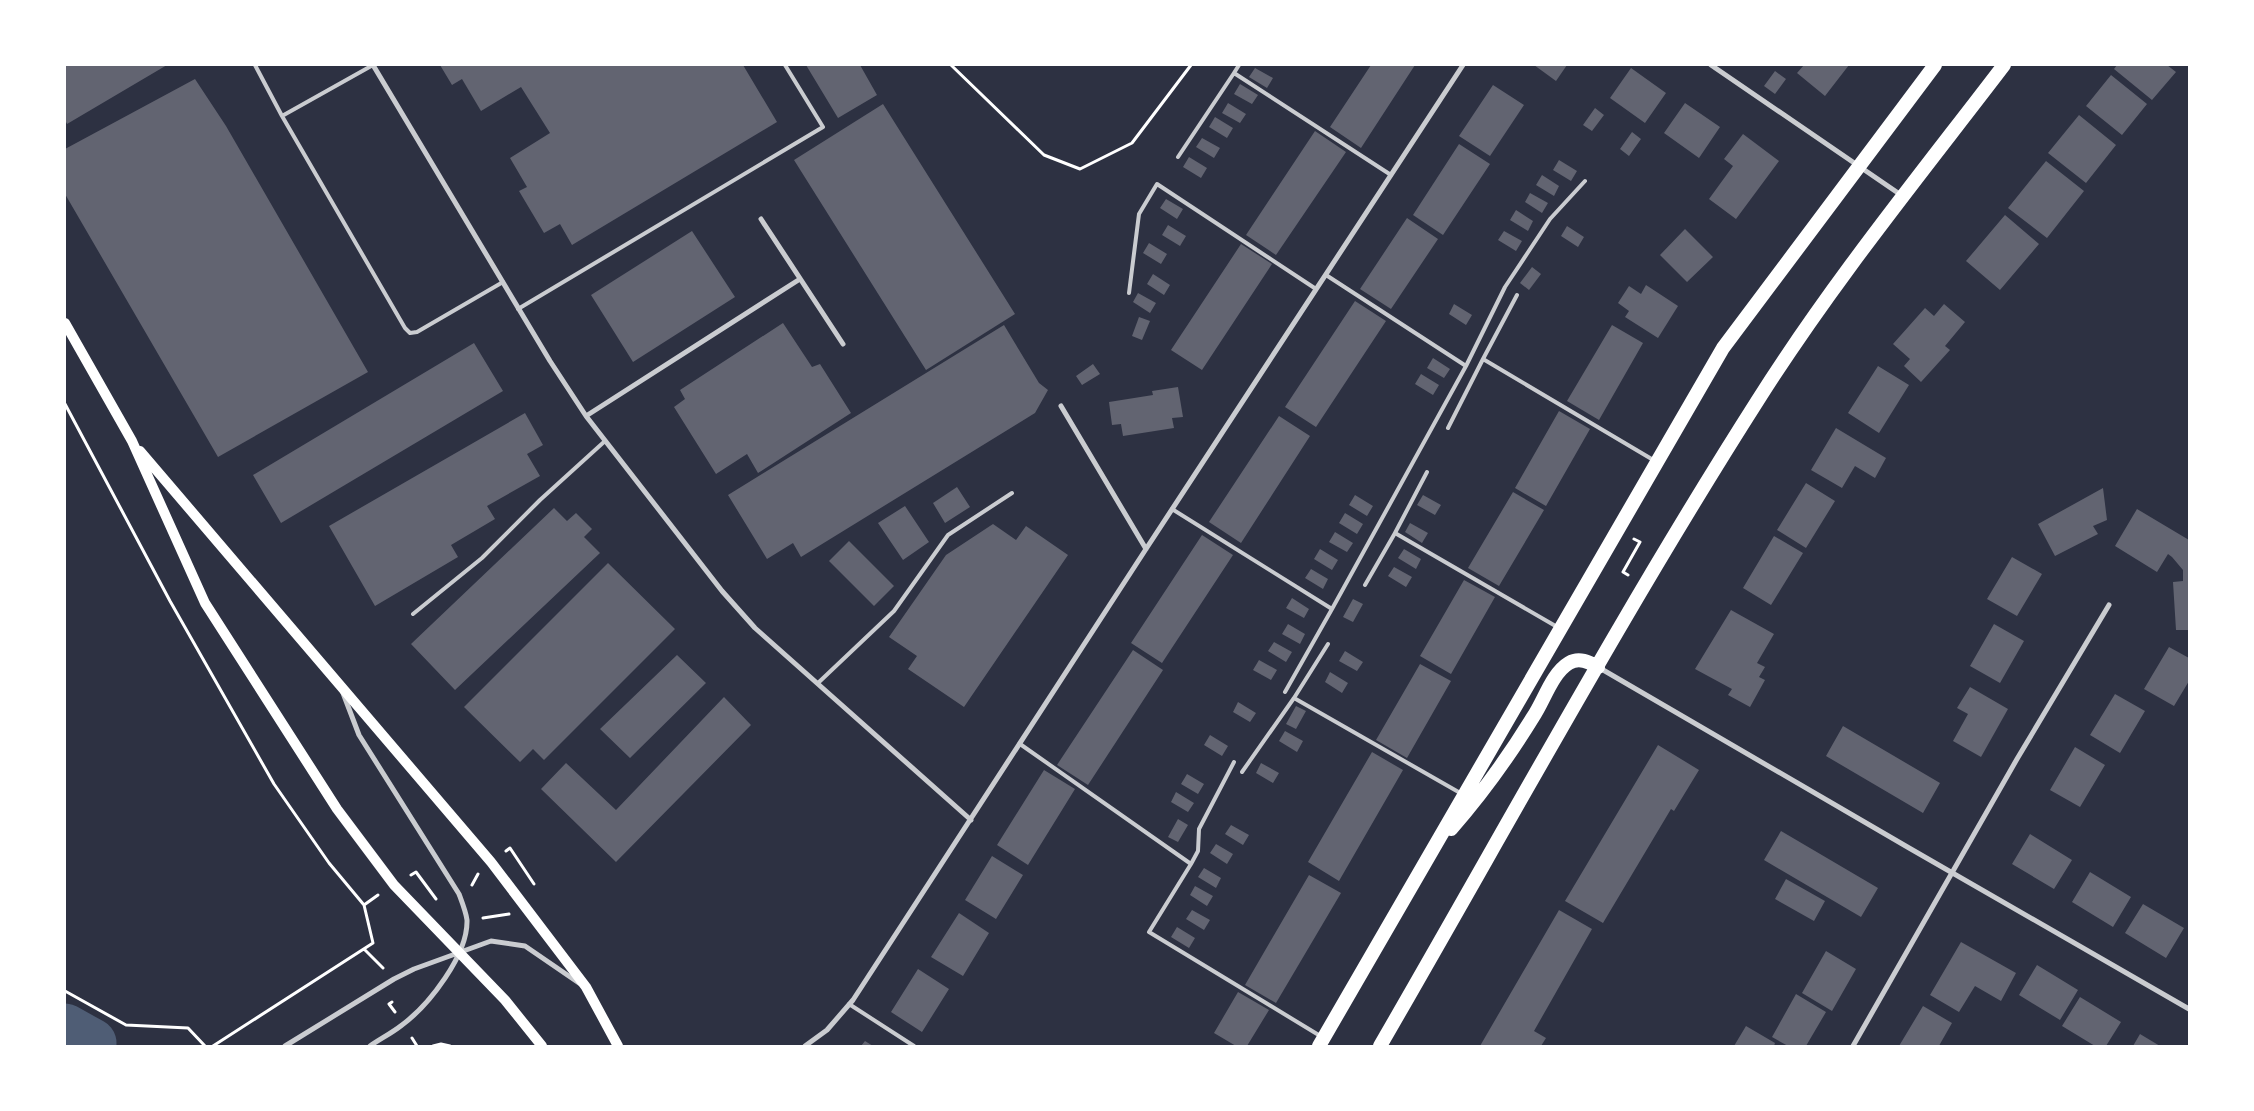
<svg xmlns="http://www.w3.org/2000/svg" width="2254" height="1111" viewBox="0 0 2254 1111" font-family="'Times New Roman',serif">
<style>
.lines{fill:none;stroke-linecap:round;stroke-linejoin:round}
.river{stroke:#4f5d75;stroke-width:49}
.building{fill:#626471}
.path{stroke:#fff;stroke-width:3}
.service{stroke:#caccd0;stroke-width:4}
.minor{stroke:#caccd0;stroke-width:5}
.secondary{stroke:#fff;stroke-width:10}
.trunk{stroke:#fff;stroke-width:14}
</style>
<rect width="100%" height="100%" fill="#2d3142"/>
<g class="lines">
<path class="river" d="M 65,1028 L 92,1043"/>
</g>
<path class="building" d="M 65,65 L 167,65 L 67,124 L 65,120 Z
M 440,65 L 743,65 L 777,122 L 572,245 L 560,224 L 544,233 L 519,191 L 527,187 L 510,158 L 550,133 L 521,87 L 481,111 L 462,79 L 452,85 Z
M 806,65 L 860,65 L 877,95 L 838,118 Z
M 1371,65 L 1415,65 L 1361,148 L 1330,127 Z
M 1534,65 L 1567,65 L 1556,81 Z
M 1804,65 L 1849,65 L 1825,96 L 1797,73 Z
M 2117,65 L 2167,65 L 2176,72 L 2152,100 L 2114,69 Z
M 1255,68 L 1273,78 L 1267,88 L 1249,77 Z
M 1631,68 L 1666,93 L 1645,123 L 1610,98 Z
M 1775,71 L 1786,79 L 1775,94 L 1764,86 Z
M 2111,75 L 2147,104 L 2122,135 L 2086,106 Z
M 195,79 L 226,126 L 368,372 L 218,457 L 65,194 L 65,149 Z
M 1240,84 L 1258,95 L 1252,104 L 1234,94 Z
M 1493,85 L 1524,105 L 1490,156 L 1459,136 Z
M 1228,103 L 1246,114 L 1240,123 L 1222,113 Z
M 1685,103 L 1720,127 L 1699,158 L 1664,133 Z
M 883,104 L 1015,314 L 926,370 L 794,160 Z
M 1595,108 L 1604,115 L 1592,131 L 1583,125 Z
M 2079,115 L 2116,145 L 2086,183 L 2048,153 Z
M 1215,117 L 1233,128 L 1227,138 L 1209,127 Z
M 1315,131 L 1346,152 L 1276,255 L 1246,235 Z
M 1632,132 L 1641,139 L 1629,156 L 1620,149 Z
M 1743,134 L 1779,161 L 1736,219 L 1709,199 L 1733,166 L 1724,159 Z
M 1202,138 L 1220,148 L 1214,158 L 1196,147 Z
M 1459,144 L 1490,164 L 1443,235 L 1413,215 Z
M 1189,157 L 1207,168 L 1201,178 L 1183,167 Z
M 1559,160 L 1577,171 L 1571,181 L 1553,170 Z
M 2046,161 L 2084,191 L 2047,238 L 2008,208 Z
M 1542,175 L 1559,186 L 1554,196 L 1536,185 Z
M 1530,193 L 1548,203 L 1542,213 L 1525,202 Z
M 1166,199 L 1183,209 L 1177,219 L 1160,208 Z
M 1516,210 L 1533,221 L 1528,231 L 1510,220 Z
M 2005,215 L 2039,244 L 2000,290 L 1966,261 Z
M 1407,218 L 1438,239 L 1391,309 L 1360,289 Z
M 1168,225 L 1186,236 L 1180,246 L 1162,235 Z
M 1567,226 L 1584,237 L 1578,247 L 1561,236 Z
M 1685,229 L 1713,257 L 1687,282 L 1660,255 Z
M 692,231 L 735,297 L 633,362 L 591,295 Z
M 1504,231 L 1522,241 L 1516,251 L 1498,240 Z
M 1149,243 L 1167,254 L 1161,264 L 1143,253 Z
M 1241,244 L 1272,264 L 1202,370 L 1171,350 Z
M 1532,267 L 1541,274 L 1529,290 L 1520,283 Z
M 1153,274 L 1170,285 L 1164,295 L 1147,284 Z
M 1646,285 L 1678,306 L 1658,338 L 1625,317 L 1629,311 L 1618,303 L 1629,286 L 1641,294 Z
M 1138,293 L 1156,303 L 1150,313 L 1133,302 Z
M 1355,301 L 1386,321 L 1316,427 L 1285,407 Z
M 1454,304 L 1472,315 L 1466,325 L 1449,314 Z
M 1944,304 L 1965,322 L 1945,346 L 1950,350 L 1921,382 L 1904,366 L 1910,359 L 1893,344 L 1925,308 L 1934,316 Z
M 1139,317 L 1150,321 L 1142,340 L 1132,336 Z
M 783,323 L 812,367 L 820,364 L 851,413 L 758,473 L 747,454 L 716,474 L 674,407 L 685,399 L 680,390 Z
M 1004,325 L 1039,383 L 1048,390 L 1035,413 L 801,557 L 793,543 L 767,559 L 728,495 Z
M 1612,325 L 1643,343 L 1599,420 L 1567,401 Z
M 474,343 L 503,391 L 281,523 L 253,475 Z
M 1433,358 L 1450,369 L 1444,378 L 1427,368 Z
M 1093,364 L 1100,374 L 1082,385 L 1076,376 Z
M 1878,366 L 1909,385 L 1879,433 L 1848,413 Z
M 1421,374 L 1439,385 L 1433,395 L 1415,384 Z
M 1178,387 L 1183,417 L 1172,418 L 1174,428 L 1123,436 L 1121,424 L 1112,425 L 1109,402 L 1153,395 L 1152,391 Z
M 1559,411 L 1590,429 L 1546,506 L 1515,488 Z
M 525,413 L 543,445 L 527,454 L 540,476 L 487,506 L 495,519 L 451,545 L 458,557 L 375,606 L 329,526 Z
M 1279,416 L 1310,436 L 1241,543 L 1209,522 Z
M 1836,428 L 1886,458 L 1875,478 L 1855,466 L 1842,488 L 1811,470 Z
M 1806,483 L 1835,501 L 1806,548 L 1777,530 Z
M 957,487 L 970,507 L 945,523 L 933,503 Z
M 2103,488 L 2107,520 L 2093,526 L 2098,534 L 2055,556 L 2038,524 Z
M 1513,492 L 1544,510 L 1499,586 L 1468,568 Z
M 1355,495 L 1373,506 L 1367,516 L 1349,505 Z
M 1423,495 L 1441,505 L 1435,515 L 1417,505 Z
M 905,506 L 929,542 L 903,560 L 878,523 Z
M 554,508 L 567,521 L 576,513 L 592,529 L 584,537 L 600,553 L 455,690 L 411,644 Z
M 2137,509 L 2189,540 L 2189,630 L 2176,630 L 2173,582 L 2183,581 L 2183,570 L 2172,557 L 2168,554 L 2157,572 L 2115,546 Z
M 1345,513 L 1363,524 L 1357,534 L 1339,523 Z
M 1410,523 L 1428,533 L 1422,543 L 1405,532 Z
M 993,524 L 1016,540 L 1026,526 L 1068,555 L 964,707 L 908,669 L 917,656 L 889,637 L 946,555 Z
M 1335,532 L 1353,543 L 1347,552 L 1329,542 Z
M 1202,535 L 1233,555 L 1162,663 L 1131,643 Z
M 1774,536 L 1803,553 L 1771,605 L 1743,588 Z
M 849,541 L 894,586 L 874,606 L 829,561 Z
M 1320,549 L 1338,560 L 1332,570 L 1314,559 Z
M 1404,549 L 1421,559 L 1416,569 L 1398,558 Z
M 2012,557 L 2042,574 L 2017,616 L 1987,599 Z
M 608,563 L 675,629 L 544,760 L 533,749 L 520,762 L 464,707 Z
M 1394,567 L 1412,577 L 1406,587 L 1388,576 Z
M 1311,569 L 1328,579 L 1323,589 L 1305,578 Z
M 1464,580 L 1495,597 L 1451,674 L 1420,656 Z
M 1292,598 L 1309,609 L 1304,618 L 1286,608 Z
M 1353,599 L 1363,604 L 1353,622 L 1343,617 Z
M 1731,610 L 1774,634 L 1757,663 L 1765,667 L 1759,677 L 1765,680 L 1750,707 L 1728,695 L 1732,689 L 1695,669 Z
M 1288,624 L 1305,634 L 1300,644 L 1282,634 Z
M 1994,624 L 2024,641 L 2000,683 L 1970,666 Z
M 1274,642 L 1292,652 L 1286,662 L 1268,651 Z
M 2169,647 L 2189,658 L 2189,681 L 2174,706 L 2144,689 Z
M 1133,650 L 1163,670 L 1088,785 L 1057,765 Z
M 1345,651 L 1363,662 L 1357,671 L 1339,661 Z
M 677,655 L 706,683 L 630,758 L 600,729 Z
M 1259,660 L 1277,670 L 1271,680 L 1253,670 Z
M 1420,664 L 1451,681 L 1407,758 L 1376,740 Z
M 1330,672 L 1348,683 L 1342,693 L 1325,682 Z
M 1970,687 L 2008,709 L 1981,757 L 1953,741 L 1968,714 L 1957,708 Z
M 2115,694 L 2145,711 L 2120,753 L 2090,735 Z
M 724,697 L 751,725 L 616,862 L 541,789 L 566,763 L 616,810 Z
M 1238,702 L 1256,713 L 1250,722 L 1233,712 Z
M 1296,706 L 1306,711 L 1296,729 L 1286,724 Z
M 1843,726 L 1940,783 L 1923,813 L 1826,756 Z
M 1285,731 L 1303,741 L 1297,752 L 1279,741 Z
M 1210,735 L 1228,746 L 1222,756 L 1204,745 Z
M 1658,745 L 1699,770 L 1674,811 L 1671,809 L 1603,923 L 1565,901 Z
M 2075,747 L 2105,765 L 2080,807 L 2050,790 Z
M 1372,752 L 1403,770 L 1339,881 L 1308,862 Z
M 1261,763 L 1279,773 L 1273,783 L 1256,773 Z
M 1044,770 L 1075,789 L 1028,865 L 997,845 Z
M 1187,774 L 1204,784 L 1198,794 L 1181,784 Z
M 1176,792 L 1194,803 L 1188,812 L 1171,802 Z
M 1178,819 L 1188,825 L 1178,842 L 1168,837 Z
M 1231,825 L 1249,835 L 1243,845 L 1225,834 Z
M 1781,831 L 1878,888 L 1861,917 L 1764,860 Z
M 2030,834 L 2072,860 L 2054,889 L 2012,864 Z
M 1216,844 L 1233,854 L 1227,864 L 1210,853 Z
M 992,856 L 1023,875 L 996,919 L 965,900 Z
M 1204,868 L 1221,878 L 1216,888 L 1198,877 Z
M 2090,872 L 2131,897 L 2113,927 L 2072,902 Z
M 1309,875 L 1341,893 L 1276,1003 L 1245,985 Z
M 1786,879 L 1825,901 L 1814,921 L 1775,899 Z
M 1195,886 L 1213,896 L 1207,906 L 1190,895 Z
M 2143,904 L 2184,928 L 2166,958 L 2125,933 Z
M 1192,910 L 1210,920 L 1204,930 L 1186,919 Z
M 1559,910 L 1592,929 L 1534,1031 L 1546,1038 L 1541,1046 L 1480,1046 Z
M 959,913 L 989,933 L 963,976 L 931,957 Z
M 1177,927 L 1195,938 L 1189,948 L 1171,937 Z
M 1961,942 L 2016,973 L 2001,1001 L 1975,986 L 1959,1012 L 1930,995 Z
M 1826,951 L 1856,969 L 1832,1011 L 1802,993 Z
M 2037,965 L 2078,990 L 2060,1020 L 2019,995 Z
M 918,969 L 949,989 L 922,1032 L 891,1012 Z
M 1238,992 L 1269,1010 L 1247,1046 L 1236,1046 L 1214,1033 Z
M 1796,994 L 1826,1012 L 1806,1046 L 1788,1046 L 1772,1037 Z
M 2080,997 L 2121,1022 L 2106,1046 L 2095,1046 L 2062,1026 Z
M 1923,1006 L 1952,1023 L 1940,1044 L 1939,1046 L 1899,1046 Z
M 1746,1026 L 1775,1043 L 1774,1046 L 1734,1046 Z
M 2140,1034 L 2160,1046 L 2133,1046 Z
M 865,1041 L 873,1046 L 861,1046 Z"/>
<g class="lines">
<path class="path" d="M 951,65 L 1044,155 L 1080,169 L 1132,143 L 1191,65
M 65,404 L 170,601 L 274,784 L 329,863 L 364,905 L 373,943 L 213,1046
M 1628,575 L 1623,572 L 1640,542 L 1634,539
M 506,851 L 510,848 L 534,884
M 411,875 L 416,872 L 436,899
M 472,885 L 478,874
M 364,905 L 378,895
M 483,918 L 509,914
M 364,949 L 383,968
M 65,991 L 126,1025 L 188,1028 L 205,1046
M 392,1002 L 389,1004 L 395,1012
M 412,1038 L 417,1046
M 433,1046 L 441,1044 L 450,1046"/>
<path class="service" d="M 255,65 L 282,116 L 405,328 L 410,333 L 417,332 L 503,282
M 1234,73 L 1239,65
M 282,116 L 373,65
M 1178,157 L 1234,73 L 1391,175
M 1326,275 L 1466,366 L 1332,609
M 1129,293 L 1139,214 L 1157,184 L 1316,289
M 518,309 L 823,127 L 785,65
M 1483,359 L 1517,295
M 1466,366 L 1505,287 L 1550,219 L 1585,181
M 1448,428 L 1483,359 L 1655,461
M 1427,472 L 1395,533 L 1559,628
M 1172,509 L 1332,609 L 1285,692
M 1365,585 L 1395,533
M 413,614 L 482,558 L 540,500 L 605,441
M 1328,644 L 1294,698 L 1462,794
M 818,683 L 894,611 L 948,535 L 1012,493
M 1020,744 L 1191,864 L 1198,851 L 1199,829 L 1234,762
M 1242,772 L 1294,698
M 1191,864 L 1149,932 L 1322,1037
M 849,1004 L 914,1046"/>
<path class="minor" d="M 373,65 L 550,361 L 586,416 L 722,591 L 755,628 L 971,820
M 1711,65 L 1901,195
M 761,219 L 843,344
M 1061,406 L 1146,549
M 586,416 L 800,279
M 1598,667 C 1795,782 1991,896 2189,1009
M 343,693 L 359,735 L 459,894 C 462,902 466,912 467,920 C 468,955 429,1005 402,1025 C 392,1033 380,1039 370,1046
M 285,1046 L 394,979 L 414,969 L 491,941 L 525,946 L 579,983
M 805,1046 L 827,1030 L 853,1000 L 1146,549 L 1463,65
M 1853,1046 L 2017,759 L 2109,605"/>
<path class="secondary" d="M 65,323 L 132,441 L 205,603 L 337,809 L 394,885 L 505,1000 L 542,1046
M 140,451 L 491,862 L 586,987 L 618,1046"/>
<path class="trunk" d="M 1451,829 C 1481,795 1509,756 1533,717 C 1544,701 1552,673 1569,663 C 1579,657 1589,662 1598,667
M 1319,1046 L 1723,348 L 1935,65
M 1380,1046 C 1505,830 1624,610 1758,400 C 1832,283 1920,175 2004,65"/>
</g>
<rect width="2254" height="1111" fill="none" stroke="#ffffff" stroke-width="132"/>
</svg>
